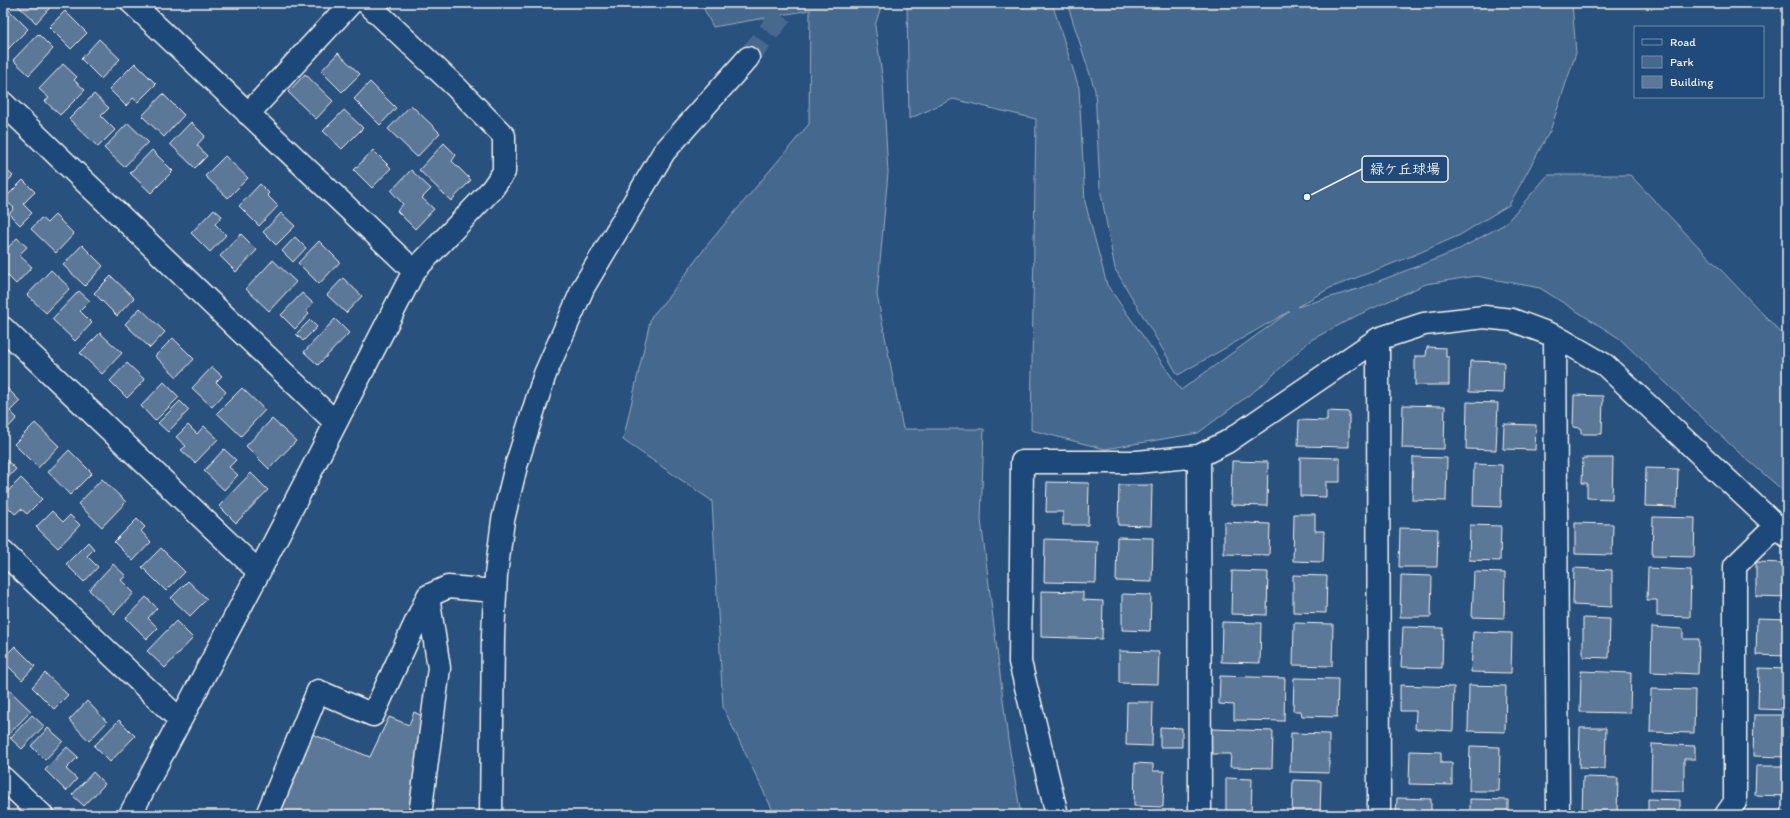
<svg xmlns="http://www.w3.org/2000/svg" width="1790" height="818" viewBox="0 0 1790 818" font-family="Itim,'Klee One',sans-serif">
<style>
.green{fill:#45688e;stroke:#9cacbb}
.building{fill:#5b7899;stroke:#f4f1e8}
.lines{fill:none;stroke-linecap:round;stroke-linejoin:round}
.minor-tunnel{stroke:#47698e;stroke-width:22;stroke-dasharray:22 11;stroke-linecap:butt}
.minor-casing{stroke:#f4f1e8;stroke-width:25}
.minor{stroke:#1f4a7a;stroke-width:22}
.leader{fill:none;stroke:#f4f1e8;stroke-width:1.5}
.callout-dot{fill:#f4f1e8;stroke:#1f4a7a;stroke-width:1.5}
.callout{fill:#1f4a7a;stroke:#f4f1e8;stroke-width:1.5}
.callout-label{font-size:14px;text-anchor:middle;font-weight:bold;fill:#f4f1e8}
</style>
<rect width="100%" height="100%" fill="#28517e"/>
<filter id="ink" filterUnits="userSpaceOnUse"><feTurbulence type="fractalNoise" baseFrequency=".025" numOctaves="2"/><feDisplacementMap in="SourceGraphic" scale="8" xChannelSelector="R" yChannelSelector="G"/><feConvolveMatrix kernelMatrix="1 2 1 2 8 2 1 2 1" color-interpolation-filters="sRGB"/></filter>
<g filter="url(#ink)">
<path class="green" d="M 701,3 L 882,3 L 875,26 L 883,82 L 888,173 L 877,295 L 903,429 L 984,429 L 981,520 L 1008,740 L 1021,815 L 775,815 L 723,707 L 712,501 L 623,440 L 651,317 L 670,295 L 708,244 L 809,124 L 810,10 L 713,27 Z
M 907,3 L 1052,3 L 1079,88 L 1085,202 L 1107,285 L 1181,390 L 1290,311 L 1178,375 L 1115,269 L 1100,188 L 1095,90 L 1067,3 L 1572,3 L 1576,53 L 1550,131 L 1509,205 L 1460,235 L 1412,256 L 1330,288 L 1297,307 L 1361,288 L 1454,252 L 1505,224 L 1548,175 L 1630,175 L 1787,339 L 1787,494 L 1735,449 L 1619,338 L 1540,288 L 1476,276 L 1426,284 L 1358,315 L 1311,340 L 1261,386 L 1198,433 L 1105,449 L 1031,430 L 1036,119 L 953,99 L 909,119 Z
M 1748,810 L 1787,811 L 1787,815 L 1744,815 Z"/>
<path class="building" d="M 15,3 L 54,3 L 36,23 Z
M 4,5 L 28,29 L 7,50 L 3,46 Z
M 65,11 L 87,33 L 71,49 L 49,27 Z
M 38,34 L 53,49 L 29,75 L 13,60 Z
M 99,39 L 120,59 L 101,79 L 81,59 Z
M 338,53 L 360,74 L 342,92 L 321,71 Z
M 135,63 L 156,84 L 138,102 L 133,98 L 126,106 L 109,89 Z
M 63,64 L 77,77 L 74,80 L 85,90 L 60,115 L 45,101 L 49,98 L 39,89 Z
M 305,74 L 333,101 L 316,119 L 288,92 Z
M 370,82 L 396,108 L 380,125 L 354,99 Z
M 94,94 L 109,108 L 101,116 L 115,130 L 98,147 L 69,119 Z
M 163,94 L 184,115 L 164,137 L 142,116 Z
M 411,105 L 440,133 L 417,157 L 388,129 Z
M 344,110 L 363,128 L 342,149 L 323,131 Z
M 191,122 L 205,136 L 197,145 L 207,156 L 195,168 L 170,144 Z
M 128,123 L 148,142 L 124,167 L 104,148 Z
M 444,143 L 456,155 L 452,161 L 471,180 L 451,201 L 419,170 Z
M 152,150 L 173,171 L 151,193 L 130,173 Z
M 373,150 L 391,168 L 372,188 L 354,170 Z
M 225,156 L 248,178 L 228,198 L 205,176 Z
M 3,167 L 13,176 L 3,186 Z
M 411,170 L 431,189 L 422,198 L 434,209 L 415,229 L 397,211 L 403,204 L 391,191 Z
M 23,180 L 35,192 L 23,204 L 32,213 L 20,225 L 9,214 L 14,208 L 4,199 Z
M 260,184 L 269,193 L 267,195 L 278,206 L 259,226 L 239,206 Z
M 214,209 L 222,216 L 215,224 L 226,235 L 210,252 L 191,233 Z
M 281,213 L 295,226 L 276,245 L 263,232 Z
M 55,215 L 74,234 L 56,253 L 31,229 L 41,218 L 47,223 Z
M 241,234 L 257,250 L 236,272 L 220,256 Z
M 295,237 L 306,248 L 293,262 L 282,251 Z
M 17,238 L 27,247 L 19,255 L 32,267 L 16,284 L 3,271 L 3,253 Z
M 319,241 L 340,262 L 319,284 L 298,263 Z
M 82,245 L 103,266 L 85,286 L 63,265 Z
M 273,260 L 296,282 L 269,311 L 246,289 Z
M 51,270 L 70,288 L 46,313 L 27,295 Z
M 111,276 L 134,298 L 117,316 L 94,293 Z
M 343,278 L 362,296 L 346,313 L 327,295 Z
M 79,291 L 90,301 L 80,311 L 92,323 L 75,341 L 52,319 Z
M 302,293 L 313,303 L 306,311 L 309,314 L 295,329 L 281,315 Z
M 140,308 L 165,332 L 150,348 L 125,324 Z
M 335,319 L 349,333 L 318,365 L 304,352 Z
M 310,320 L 317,327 L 303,341 L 296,334 Z
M 100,333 L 122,353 L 102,374 L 80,353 Z
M 173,338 L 194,359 L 177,377 L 155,356 Z
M 1427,347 L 1446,348 L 1446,357 L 1449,357 L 1449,385 L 1415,385 L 1415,356 L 1426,356 Z
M 1470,361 L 1504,362 L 1503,393 L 1469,392 Z
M 127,363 L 145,380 L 127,398 L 110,381 Z
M 212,367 L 222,376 L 216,382 L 226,392 L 212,407 L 192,388 Z
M 164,382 L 179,397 L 155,421 L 141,406 Z
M 7,388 L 20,401 L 10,411 L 17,418 L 4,432 L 3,392 Z
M 242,388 L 265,410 L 241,436 L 217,413 Z
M 1574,395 L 1603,396 L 1602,434 L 1581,434 L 1581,428 L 1573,427 Z
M 180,401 L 189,410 L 168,432 L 158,423 Z
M 1467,402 L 1498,403 L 1496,450 L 1466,449 Z
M 1403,405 L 1445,406 L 1444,449 L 1402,448 Z
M 1327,411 L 1349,412 L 1349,447 L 1298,446 L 1299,420 L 1327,421 Z
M 272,419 L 296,441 L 269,469 L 246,446 Z
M 35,423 L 59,446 L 38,468 L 14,444 Z
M 1504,424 L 1536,425 L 1535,450 L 1503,449 Z
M 188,425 L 197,434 L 204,426 L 218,439 L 195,463 L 181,450 L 186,446 L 176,437 Z
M 224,449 L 236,460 L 229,467 L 238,475 L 224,490 L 204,471 Z
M 69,450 L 92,473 L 70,495 L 48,472 Z
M 3,457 L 16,469 L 3,483 Z
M 1300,457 L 1340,458 L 1340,482 L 1326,482 L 1326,497 L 1300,496 Z
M 1413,457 L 1447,458 L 1446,501 L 1412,500 Z
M 1583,458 L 1613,458 L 1612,499 L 1587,498 L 1587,483 L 1582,483 Z
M 1232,461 L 1268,462 L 1267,506 L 1231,505 Z
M 1474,464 L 1502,465 L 1501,507 L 1473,506 Z
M 1646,468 L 1678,469 L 1677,507 L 1645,506 Z
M 251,473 L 268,490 L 236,523 L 219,506 Z
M 21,478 L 42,499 L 27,514 L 21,509 L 15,514 L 3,502 L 3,496 Z
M 102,479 L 126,502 L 102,527 L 78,504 Z
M 1047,482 L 1089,483 L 1088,525 L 1063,525 L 1063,512 L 1046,512 Z
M 1119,485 L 1152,485 L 1151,526 L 1118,525 Z
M 52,511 L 63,522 L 70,515 L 80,525 L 58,548 L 36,527 Z
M 1294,514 L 1315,514 L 1315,531 L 1324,531 L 1323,562 L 1293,561 Z
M 1653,517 L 1695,518 L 1694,557 L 1652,556 Z
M 137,519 L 145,527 L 141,531 L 151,542 L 133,561 L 114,542 Z
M 1224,522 L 1270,524 L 1269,555 L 1224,554 Z
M 1575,523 L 1613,524 L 1612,555 L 1575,554 Z
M 1470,525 L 1501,526 L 1500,561 L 1469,560 Z
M 1400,528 L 1438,529 L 1437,567 L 1399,567 Z
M 1117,537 L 1153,538 L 1152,582 L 1116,581 Z
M 1045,539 L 1097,541 L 1096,583 L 1044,582 Z
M 88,542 L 94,549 L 87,556 L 98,567 L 84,582 L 66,564 Z
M 161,548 L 185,572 L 166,591 L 142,567 Z
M 1756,562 L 1783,563 L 1783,575 L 1787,575 L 1787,597 L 1756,596 Z
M 113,564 L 126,576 L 121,580 L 134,593 L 114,614 L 89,590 Z
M 1574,568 L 1612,570 L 1612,607 L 1573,605 Z
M 1648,568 L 1691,570 L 1690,617 L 1657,616 L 1657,600 L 1647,600 Z
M 1232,571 L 1268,572 L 1267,615 L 1231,614 Z
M 1474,572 L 1505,573 L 1504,618 L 1472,617 Z
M 1293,575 L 1327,576 L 1326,613 L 1293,612 Z
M 1401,575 L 1432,576 L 1431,617 L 1400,617 Z
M 188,581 L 207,599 L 190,616 L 171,598 Z
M 1041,591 L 1083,592 L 1083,600 L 1103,601 L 1102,639 L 1041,637 Z
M 1122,594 L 1151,595 L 1150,631 L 1122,630 Z
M 146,597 L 157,608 L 148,618 L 158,628 L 147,639 L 126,618 Z
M 1583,618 L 1610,619 L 1609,658 L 1583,657 Z
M 1757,618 L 1787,619 L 1787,656 L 1756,655 Z
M 176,621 L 193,638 L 165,668 L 147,651 Z
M 1222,622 L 1261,623 L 1260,663 L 1221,662 Z
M 1294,623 L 1333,624 L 1332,666 L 1293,665 Z
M 1403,627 L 1443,628 L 1442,668 L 1401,667 Z
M 1652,627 L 1683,629 L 1683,639 L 1699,639 L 1698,674 L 1651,672 Z
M 1473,632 L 1512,633 L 1511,673 L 1471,672 Z
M 15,646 L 35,666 L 22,680 L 3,661 L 3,658 Z
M 1119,651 L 1159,652 L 1158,684 L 1119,683 Z
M 1759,668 L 1787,669 L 1787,710 L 1758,709 Z
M 1581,671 L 1631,673 L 1630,713 L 1580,712 Z
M 45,673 L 68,695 L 54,709 L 32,687 Z
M 1220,676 L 1285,678 L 1284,721 L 1234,720 L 1234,705 L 1219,704 Z
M 1294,678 L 1338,679 L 1337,717 L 1302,716 L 1301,711 L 1293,711 Z
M 1400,685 L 1454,687 L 1453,731 L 1415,729 L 1416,711 L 1400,711 Z
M 1469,685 L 1506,686 L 1505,732 L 1468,731 Z
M 7,688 L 31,711 L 7,736 L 3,732 L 3,692 Z
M 1651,689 L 1695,690 L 1694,733 L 1650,732 Z
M 87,701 L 107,722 L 89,741 L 69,720 Z
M 1127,702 L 1153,702 L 1152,746 L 1126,745 Z
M 414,712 L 427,718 L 413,815 L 273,815 L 307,732 L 370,757 L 389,717 L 409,725 Z
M 32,715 L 44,726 L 22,749 L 10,738 Z
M 1754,715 L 1787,715 L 1787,757 L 1753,756 Z
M 119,720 L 135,736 L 110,762 L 94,746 Z
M 1160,727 L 1182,728 L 1182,747 L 1160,747 Z
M 48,728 L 63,741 L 45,760 L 31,746 Z
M 1580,728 L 1606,728 L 1605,769 L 1579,768 Z
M 1211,729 L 1273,731 L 1272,768 L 1230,767 L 1231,754 L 1210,754 Z
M 1291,733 L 1329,734 L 1329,773 L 1290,772 Z
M 1652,744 L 1695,746 L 1695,759 L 1684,759 L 1684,791 L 1651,790 Z
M 1470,746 L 1500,747 L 1499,791 L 1469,791 Z
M 67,747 L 78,757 L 66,769 L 77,779 L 66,791 L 45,770 Z
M 1410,751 L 1441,752 L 1441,763 L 1452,763 L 1452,785 L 1409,784 Z
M 1135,763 L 1153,764 L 1153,771 L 1164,771 L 1163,807 L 1134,806 Z
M 1756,766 L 1787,766 L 1786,796 L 1755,795 Z
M 93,772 L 105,784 L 84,806 L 72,795 Z
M 1583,777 L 1618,778 L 1617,815 L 1582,815 Z
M 1226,778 L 1252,779 L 1251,815 L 1226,815 Z
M 1293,780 L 1321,781 L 1320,815 L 1292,815 Z
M 1397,798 L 1431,799 L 1431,815 L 1396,815 Z
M 1470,799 L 1508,800 L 1508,815 L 1470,815 Z
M 1648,799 L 1680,800 L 1680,815 L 1648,815 Z"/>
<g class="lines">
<path class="minor-tunnel" d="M 748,58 L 791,3"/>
<defs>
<path id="minor" d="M 132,3 L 414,271
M 3,103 L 335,422
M 248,114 L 351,3
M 3,328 L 259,572
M 1555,336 L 1558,815
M 1378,339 L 1379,815
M 1199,456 L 1200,815
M 3,552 L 180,720
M 3,778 L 42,815
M 130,815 L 259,572 L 414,271 L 492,189 L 504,172 L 504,136 L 456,87 L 367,3
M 267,815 L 318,691 L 373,715 L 428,596 L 448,587 L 495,591
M 420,815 L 439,668 L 428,596
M 491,815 L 493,635 L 496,575 L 503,520 L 516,466 L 545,374 L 584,286 L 664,152 L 748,58
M 1057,815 L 1020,662 L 1022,462 L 1137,462 L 1199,456 L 1227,442 L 1378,339 L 1424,324 L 1484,317 L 1512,320 L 1555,336 L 1605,365 L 1787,536
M 1726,815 L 1735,802 L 1735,566 L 1776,526"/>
</defs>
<use href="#minor" class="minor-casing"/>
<use href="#minor" class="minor"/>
</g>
</g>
<path class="leader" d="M1307 197L1362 169"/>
<circle class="callout-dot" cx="1307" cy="197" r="4"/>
<rect class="callout" x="1362" y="156" width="86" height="26" rx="4"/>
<g class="callout-label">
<text x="1405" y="174">緑ケ丘球場</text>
</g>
<rect width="1790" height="818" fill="none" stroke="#1f4a7a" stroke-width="16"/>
<rect x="8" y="8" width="1774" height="802" fill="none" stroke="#f4f1e8" stroke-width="1.5" filter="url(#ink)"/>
<rect x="1634" y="26" width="130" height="72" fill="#1f4a7a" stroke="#748da6"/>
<rect x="1642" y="39" width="20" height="6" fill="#1f4a7a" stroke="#748da6"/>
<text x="1670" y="46" font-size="12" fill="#f4f1e8">Road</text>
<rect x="1642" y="56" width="20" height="12" fill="#45688e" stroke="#748da6"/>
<text x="1670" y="66" font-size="12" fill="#f4f1e8">Park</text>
<rect x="1642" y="76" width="20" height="12" fill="#5b7899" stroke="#748da6"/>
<text x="1670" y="86" font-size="12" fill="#f4f1e8">Building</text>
</svg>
